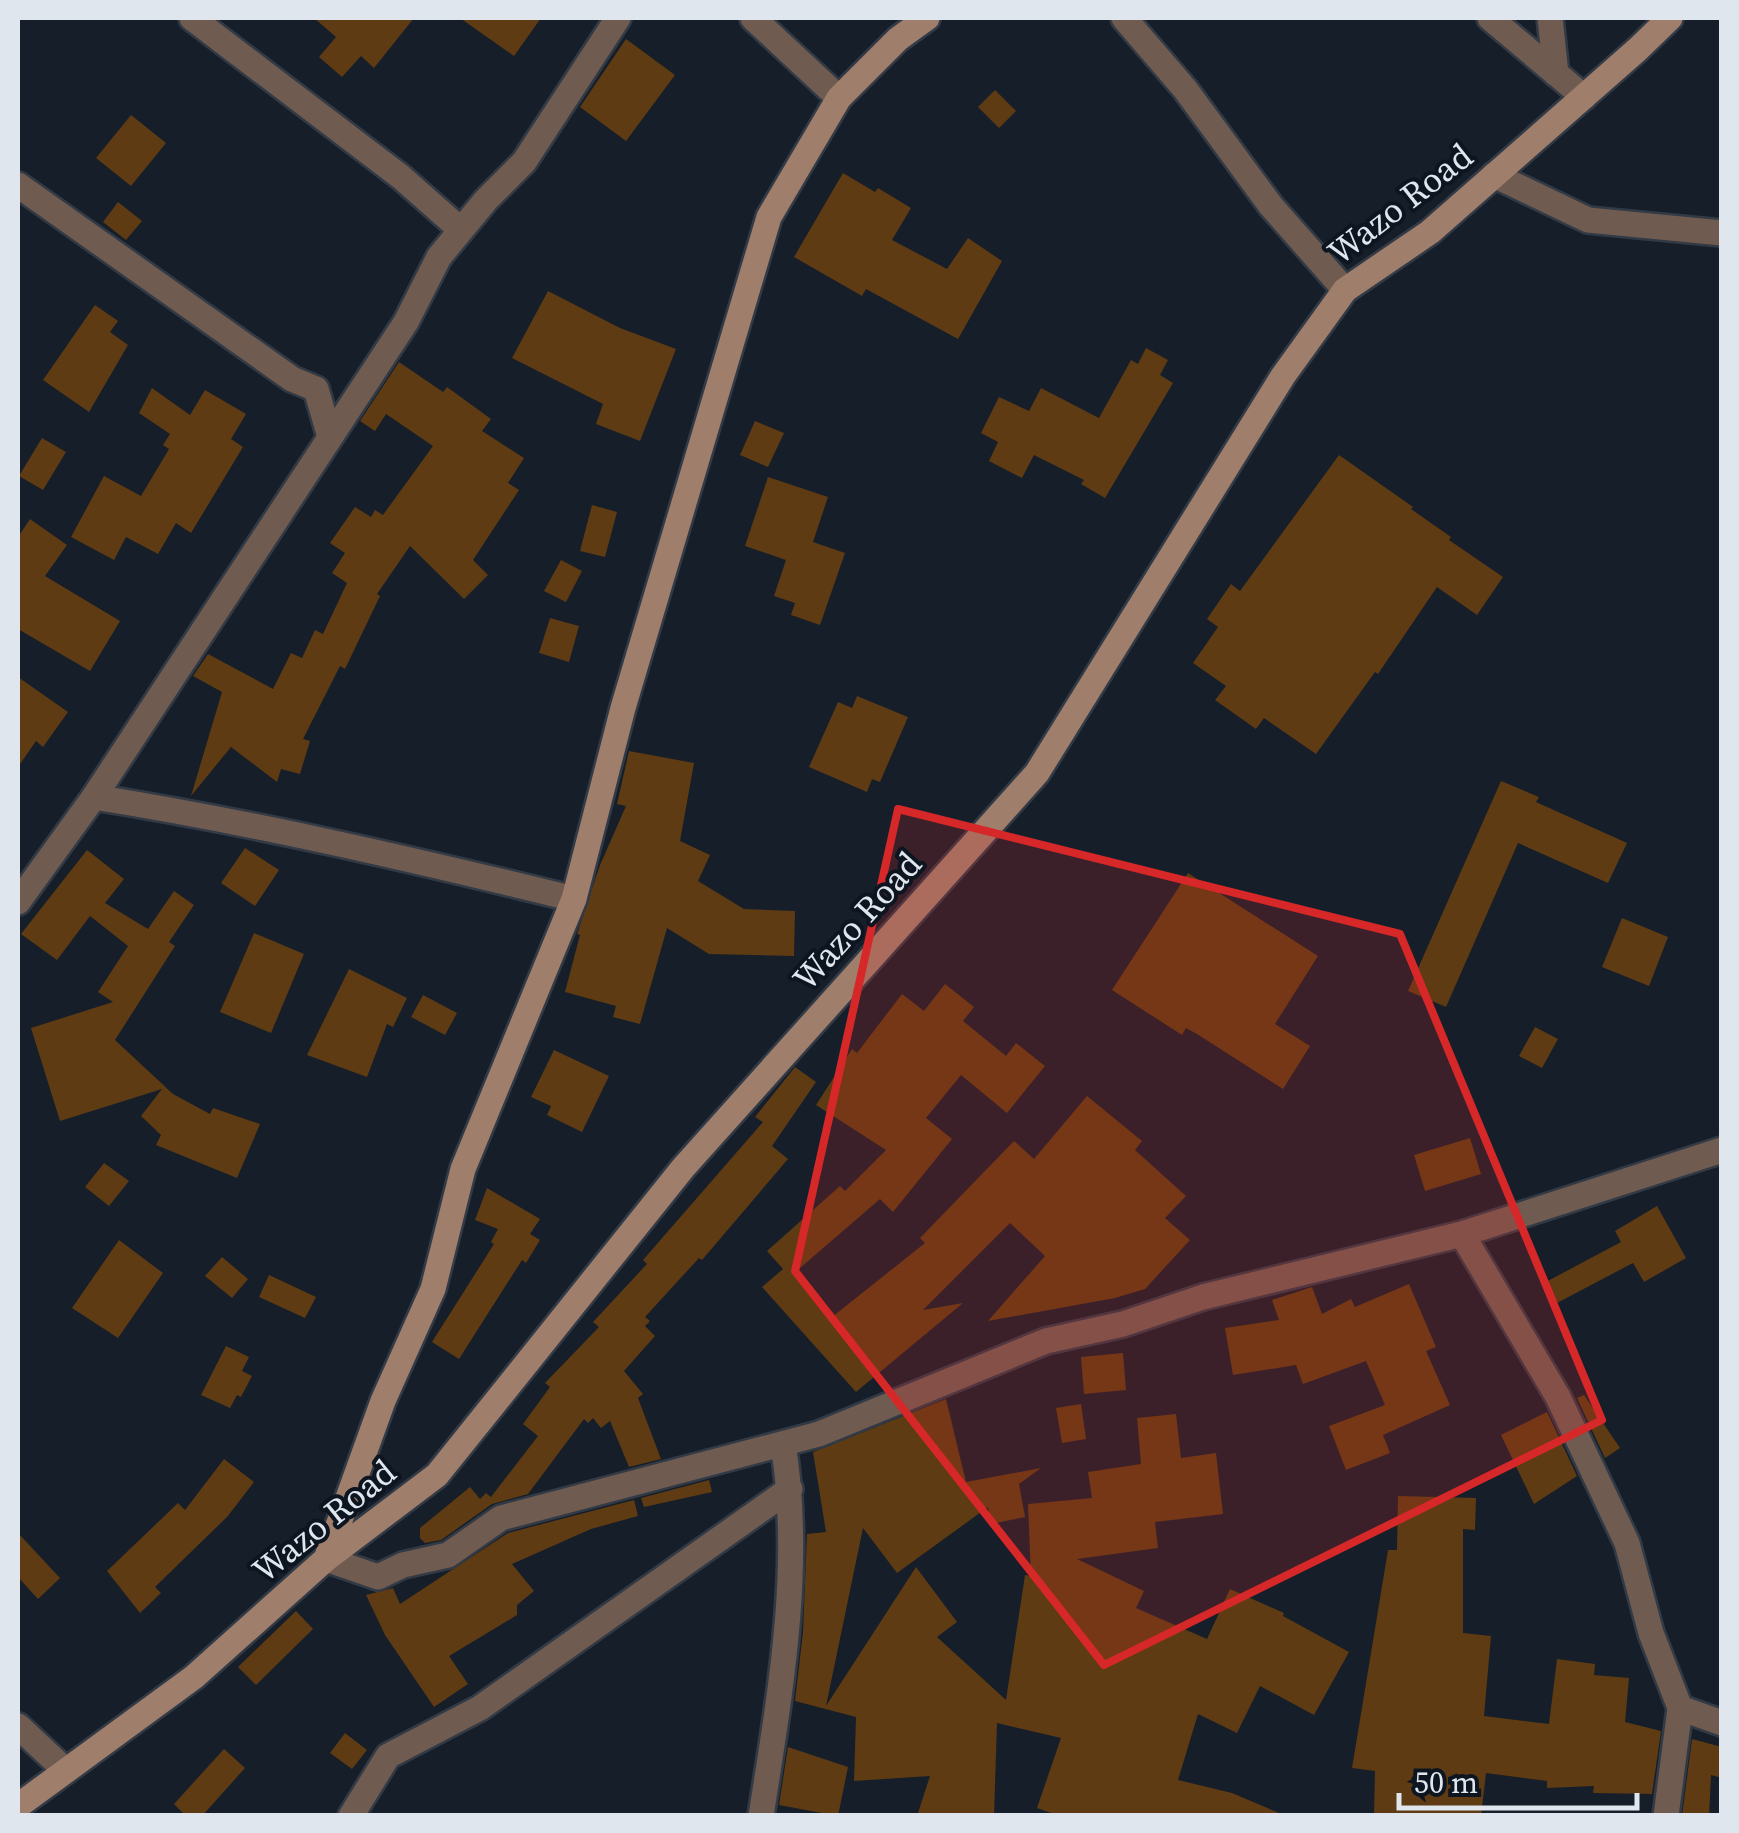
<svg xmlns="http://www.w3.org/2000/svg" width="1739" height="1833" viewBox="0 0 1739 1833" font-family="'Source Serif 4',serif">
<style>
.building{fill:#5e3b12}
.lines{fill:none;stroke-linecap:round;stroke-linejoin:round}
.street-casing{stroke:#323a45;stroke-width:30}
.secondary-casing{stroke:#323a45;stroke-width:30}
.street{stroke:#705b50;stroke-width:25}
.secondary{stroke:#a07e6c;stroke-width:25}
.marked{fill:#d62828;fill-opacity:0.2;stroke:#d62828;stroke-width:8;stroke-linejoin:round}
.labels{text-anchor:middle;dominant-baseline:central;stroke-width:8;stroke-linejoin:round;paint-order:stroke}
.street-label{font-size:35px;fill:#e0e6ee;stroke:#0d1521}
</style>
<rect width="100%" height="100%" fill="#161e2a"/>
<path class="building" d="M 314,18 L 414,18 L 374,68 L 361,56 L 342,77 L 319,57 L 336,37 Z
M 460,18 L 541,18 L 514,56 Z
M 626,39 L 675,75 L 626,141 L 580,107 Z
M 995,90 L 1016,111 L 999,128 L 978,107 Z
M 131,115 L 166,143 L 131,186 L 96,158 Z
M 843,173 L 875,192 L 878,188 L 911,208 L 892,240 L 947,269 L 968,238 L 1002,261 L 958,339 L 866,289 L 862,296 L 794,257 Z
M 118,202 L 142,221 L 126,240 L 103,222 Z
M 548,291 L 620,328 L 676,349 L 640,441 L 596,424 L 603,404 L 512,358 Z
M 95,305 L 118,321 L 110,332 L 128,345 L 89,412 L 43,380 Z
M 1146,348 L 1168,360 L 1160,375 L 1173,383 L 1105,498 L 1081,484 L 1084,480 L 1034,455 L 1022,478 L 989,461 L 998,442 L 981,433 L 999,397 L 1029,411 L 1041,388 L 1099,418 L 1131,360 L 1138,364 Z
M 399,362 L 443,392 L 447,387 L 491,419 L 482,431 L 524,458 L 508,483 L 519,490 L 473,560 L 488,575 L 464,599 L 410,546 L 377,594 L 380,596 L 345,669 L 340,666 L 303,739 L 310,741 L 300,774 L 281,769 L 277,782 L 231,747 L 191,796 L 222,692 L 193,676 L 208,654 L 273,689 L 291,653 L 302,658 L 315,630 L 323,634 L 347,583 L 332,573 L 345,553 L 330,543 L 355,507 L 371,517 L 375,510 L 383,515 L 433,446 L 386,414 L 375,431 L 360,421 Z
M 152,388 L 190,415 L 205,390 L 246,414 L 231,439 L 243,447 L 191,533 L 176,523 L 158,554 L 126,537 L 114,560 L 71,537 L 104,476 L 141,496 L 169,449 L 163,445 L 170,434 L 139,413 Z
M 755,421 L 784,433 L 768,467 L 740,455 Z
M 42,438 L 66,452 L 43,490 L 19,476 Z
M 1339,455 L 1413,507 L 1411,509 L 1451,537 L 1449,540 L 1503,577 L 1477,615 L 1437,587 L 1378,674 L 1375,672 L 1316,754 L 1264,718 L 1256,729 L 1215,700 L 1226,686 L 1193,663 L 1218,627 L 1207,619 L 1231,584 L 1240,591 Z
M 768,477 L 828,497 L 813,542 L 845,553 L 820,625 L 791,615 L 795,603 L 774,596 L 786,560 L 745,546 Z
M 592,505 L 617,512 L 605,557 L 580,551 Z
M 30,519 L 67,545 L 45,576 L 120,621 L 90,671 L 18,629 L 18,537 Z
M 561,560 L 582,571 L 566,602 L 544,591 Z
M 550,618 L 579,626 L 569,662 L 539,653 Z
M 18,677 L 68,712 L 43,747 L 36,741 L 18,767 Z
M 857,696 L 908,717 L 880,782 L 872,779 L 867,792 L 809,767 L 838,702 L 852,708 Z
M 629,751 L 694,763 L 680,841 L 710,855 L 698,881 L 744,909 L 795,911 L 794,956 L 709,954 L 667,928 L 640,1024 L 613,1017 L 616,1006 L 565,992 L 580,935 L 577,934 L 600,865 L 626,806 L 617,804 Z
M 1501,781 L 1539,797 L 1536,802 L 1627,843 L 1608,883 L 1518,843 L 1446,1007 L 1408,991 Z
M 245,848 L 279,870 L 255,906 L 221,883 Z
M 87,850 L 124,879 L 105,903 L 148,929 L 174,891 L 194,905 L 169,942 L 175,946 L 115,1040 L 173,1094 L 210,1114 L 213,1108 L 260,1124 L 237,1178 L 156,1145 L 161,1135 L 141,1116 L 162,1089 L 60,1121 L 31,1028 L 113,1002 L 98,992 L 128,946 L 90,916 L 57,960 L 21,934 Z
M 1188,873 L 1318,956 L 1275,1024 L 1310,1046 L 1283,1089 L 1197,1034 L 1186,1028 L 1182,1035 L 1112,990 Z
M 1622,918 L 1668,937 L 1649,986 L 1602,967 Z
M 254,933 L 304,954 L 271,1033 L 220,1012 Z
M 349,969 L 407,998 L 393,1027 L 387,1024 L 367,1077 L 307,1055 Z
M 945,984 L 974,1007 L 963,1021 L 1006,1056 L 1016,1043 L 1045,1066 L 1007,1113 L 961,1075 L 926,1118 L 952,1139 L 893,1212 L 880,1199 L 793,1274 L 832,1317 L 925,1243 L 920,1238 L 1014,1141 L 1034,1159 L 1087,1096 L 1142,1141 L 1135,1150 L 1186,1196 L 1165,1218 L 1190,1240 L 1145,1289 L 1115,1298 L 988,1321 L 1045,1256 L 1010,1223 L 923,1310 L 963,1303 L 856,1392 L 762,1287 L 783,1269 L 767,1251 L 840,1186 L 845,1191 L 886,1150 L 816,1105 L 852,1049 L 857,1053 L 902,994 L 924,1011 Z
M 423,995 L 457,1013 L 445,1035 L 411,1017 Z
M 1535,1027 L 1558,1039 L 1542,1068 L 1519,1056 Z
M 554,1050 L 609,1076 L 582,1132 L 547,1115 L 551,1106 L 531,1097 Z
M 795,1067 L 816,1082 L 772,1146 L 788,1159 L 702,1260 L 699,1258 L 645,1317 L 650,1321 L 645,1326 L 655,1336 L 624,1371 L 643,1394 L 638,1398 L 661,1459 L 629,1467 L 610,1421 L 601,1428 L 593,1418 L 588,1423 L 584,1419 L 528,1494 L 492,1504 L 441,1540 L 425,1543 L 420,1538 L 420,1528 L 470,1487 L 480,1499 L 486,1493 L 491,1497 L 538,1436 L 523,1424 L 550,1387 L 545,1383 L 599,1327 L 593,1322 L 647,1264 L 643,1260 L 763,1122 L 755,1117 Z
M 1470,1138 L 1481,1174 L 1425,1191 L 1414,1155 Z
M 104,1163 L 129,1181 L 109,1206 L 85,1187 Z
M 487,1188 L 540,1219 L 530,1234 L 540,1240 L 526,1263 L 522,1260 L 459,1359 L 432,1342 L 494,1244 L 491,1242 L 498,1229 L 475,1220 Z
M 1657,1206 L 1686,1258 L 1644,1282 L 1633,1263 L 1555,1304 L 1544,1283 L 1621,1242 L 1615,1231 Z
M 119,1240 L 163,1273 L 118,1338 L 72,1308 Z
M 222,1257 L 248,1279 L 232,1298 L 205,1276 Z
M 269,1275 L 316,1297 L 305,1318 L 259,1297 Z
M 1409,1284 L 1436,1347 L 1426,1351 L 1450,1405 L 1383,1435 L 1390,1453 L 1346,1470 L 1329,1426 L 1385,1405 L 1366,1361 L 1303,1384 L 1296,1365 L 1233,1375 L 1225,1328 L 1279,1320 L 1272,1300 L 1312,1287 L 1322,1314 L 1351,1299 L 1355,1307 Z
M 226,1346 L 249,1357 L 242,1371 L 252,1376 L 241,1397 L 237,1395 L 230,1408 L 201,1395 Z
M 1123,1353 L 1126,1390 L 1084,1394 L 1081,1357 Z
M 1584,1395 L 1620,1448 L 1605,1458 L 1577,1398 Z
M 946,1399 L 966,1482 L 1041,1468 L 1019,1484 L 1025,1517 L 991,1524 L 988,1507 L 897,1573 L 863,1528 L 826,1706 L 916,1567 L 957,1622 L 937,1637 L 1006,1700 L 1025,1575 L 1031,1576 L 1028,1504 L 1092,1498 L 1088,1472 L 1141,1464 L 1137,1418 L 1176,1414 L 1181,1458 L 1216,1453 L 1223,1514 L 1155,1522 L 1158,1548 L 1077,1559 L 1144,1591 L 1136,1608 L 1207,1639 L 1230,1589 L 1284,1613 L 1283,1616 L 1349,1652 L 1314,1715 L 1260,1686 L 1237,1733 L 1198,1714 L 1178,1780 L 1232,1793 L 1279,1813 L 1278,1816 L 1060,1816 L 1037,1808 L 1061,1738 L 997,1723 L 994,1816 L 917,1816 L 930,1776 L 854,1781 L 856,1717 L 795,1701 L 803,1632 L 807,1534 L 826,1532 L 813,1452 Z
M 1081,1404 L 1086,1439 L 1062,1443 L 1056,1408 Z
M 1547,1412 L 1577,1476 L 1534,1504 L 1501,1435 Z
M 224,1459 L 254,1482 L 227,1517 L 155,1587 L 161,1593 L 140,1613 L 107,1571 L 178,1503 L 185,1510 Z
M 709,1480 L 712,1492 L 644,1507 L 641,1498 Z
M 1398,1496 L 1476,1498 L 1475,1530 L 1463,1529 L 1463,1633 L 1491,1636 L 1484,1716 L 1549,1724 L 1557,1659 L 1595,1664 L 1594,1675 L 1629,1678 L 1625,1722 L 1661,1731 L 1652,1794 L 1593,1793 L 1594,1786 L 1547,1788 L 1547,1781 L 1486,1773 L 1481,1816 L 1374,1816 L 1375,1771 L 1352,1768 L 1388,1550 L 1397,1550 Z
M 634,1500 L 638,1516 L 591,1529 L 512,1564 L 534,1591 L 517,1605 L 517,1615 L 449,1656 L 468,1684 L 434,1707 L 385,1635 L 366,1595 L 393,1588 L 400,1604 L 508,1533 Z
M 18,1533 L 60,1578 L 38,1599 L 18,1577 Z
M 296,1611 L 313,1629 L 256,1685 L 238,1667 Z
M 345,1733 L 367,1750 L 352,1769 L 330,1753 Z
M 1692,1739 L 1722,1747 L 1722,1778 L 1711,1775 L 1709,1816 L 1682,1816 Z
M 788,1747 L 848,1767 L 838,1816 L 779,1805 Z
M 224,1749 L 245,1768 L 202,1816 L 186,1816 L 174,1804 Z"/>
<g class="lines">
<defs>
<path id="street" d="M 192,18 L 401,177 L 461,230
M 753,18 L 839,98
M 1124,18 L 1185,89 L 1271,206 L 1345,290
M 1490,18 L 1584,97
M 1550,18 L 1556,74
M 1494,175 L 1588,220 L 1722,233
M 18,185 L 292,379 L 316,389 L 330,437
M 94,797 C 256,823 415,860 574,899
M 18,902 L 94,797 L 406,322 L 439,257 L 486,200 L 524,162 L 618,18
M 1462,1234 L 1558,1397 L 1627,1543 L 1651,1633 L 1680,1708 L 1666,1816
M 326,1559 L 378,1577 L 403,1565 L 448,1555 L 501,1518 L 819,1434 L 1046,1341 L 1123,1324 L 1203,1297 L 1462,1234 L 1722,1150
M 1680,1708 L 1722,1723
M 18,1726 L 65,1770
M 351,1816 L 388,1756 L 480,1708 L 790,1489
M 761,1816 C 780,1694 803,1566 783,1444"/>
<path id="secondary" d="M 326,1559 L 383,1401 L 433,1289 L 463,1169 L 574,899 L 623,708 L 769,217 L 839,98 L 898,39 L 927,18
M 18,1806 L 194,1677 L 326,1559 L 437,1475 L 683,1168 L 1037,773 L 1283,376 L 1345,290 L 1430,232 L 1638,49 L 1670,18"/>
</defs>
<use href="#street" class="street-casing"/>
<use href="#secondary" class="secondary-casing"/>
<use href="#street" class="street"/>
<use href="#secondary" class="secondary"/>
</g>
<path class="marked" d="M 898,809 L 1400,934 L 1602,1420 L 1104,1665 L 795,1271 Z"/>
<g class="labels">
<g class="street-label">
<text transform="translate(1400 204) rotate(-38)">Wazo Road</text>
<text transform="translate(857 921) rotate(-48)">Wazo Road</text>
<text transform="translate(324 1521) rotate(-39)">Wazo Road</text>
</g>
</g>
<rect width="1739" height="1833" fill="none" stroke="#e0e6ee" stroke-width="40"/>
<path d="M1399 1793v15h238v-15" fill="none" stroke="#e0e6ee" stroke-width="5"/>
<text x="1414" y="1793" font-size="30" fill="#e0e6ee" stroke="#0d1521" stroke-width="8" paint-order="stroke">50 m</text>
</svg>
